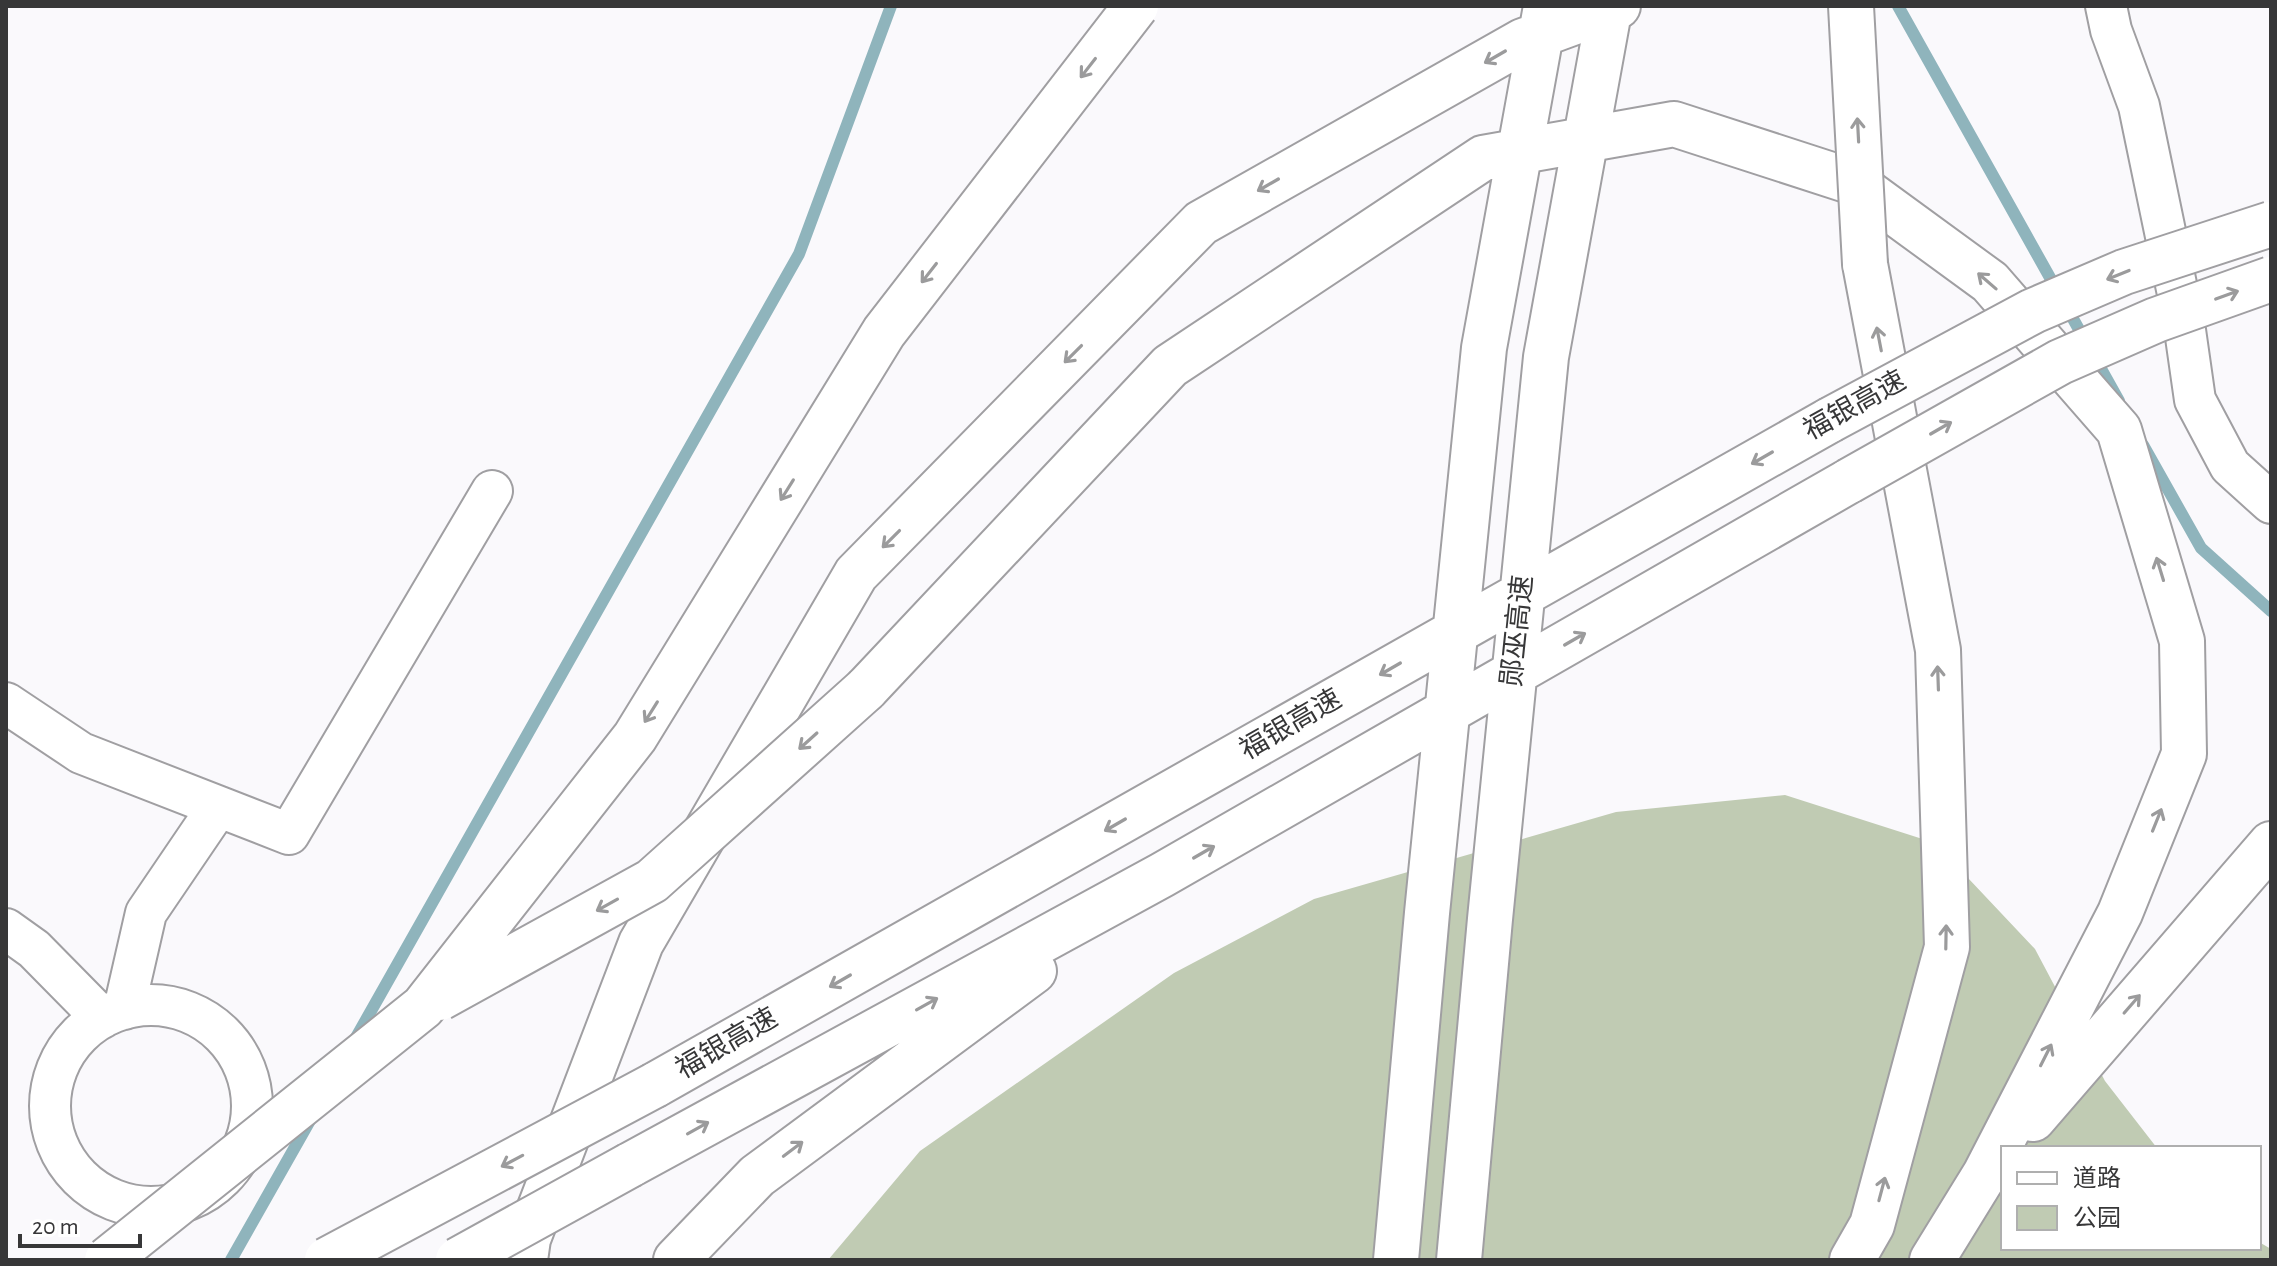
<svg xmlns="http://www.w3.org/2000/svg" width="2277" height="1266" viewBox="0 0 2277 1266" font-family="'Alegreya Sans','Noto Sans SC',sans-serif">
<style>
.green{fill:#c0cbb3}
.lines{fill:none;stroke-linecap:round;stroke-linejoin:round}
.stream{stroke:#8fb4bc;stroke-width:12}
.minor-casing{stroke:#a09fa2;stroke-width:44}
.highway-casing{stroke:#a09fa2;stroke-width:48}
.minor{stroke:#fff;stroke-width:40}
.highway{stroke:#fff;stroke-width:44}
.highway-bridge-casing{stroke:#a09fa2;stroke-width:48;stroke-linecap:butt}
.highway-bridge{stroke:#fff;stroke-width:44}
.oneway{stroke:#9b9b9c}
.labels{text-anchor:middle;dominant-baseline:central;stroke-width:6;stroke-linejoin:round;paint-order:stroke}
.street-label{font-size:28px;fill:#373738;stroke:#fff}
</style>
<rect width="100%" height="100%" fill="#faf9fc"/>
<path class="green" d="M 1785,795 L 1935,843 L 2035,949 L 2105,1081 L 2157,1148 L 2003,1148 L 2003,1248 L 2259,1248 L 2259,1242 L 2271,1249 L 2271,1260 L 828,1260 L 920,1151 L 1174,973 L 1314,899 L 1616,812 Z"/>
<g class="lines">
<path class="stream" d="M 1898,6 L 2119,401
M 2143,445 L 2201,548 L 2271,611
M 354,1041 L 799,254 L 891,6
M 231,1260 L 312,1117"/>
<defs>
<path id="minor" d="M 2106,6 L 2111,30 L 2139,106 L 2184,323 L 2195,400 L 2230,466 L 2271,503
M 6,703 L 81,753 L 289,834 L 492,491
M 6,929 L 34,949 L 102,1018
M50 1106a101 101 0 1 1 202 0a101 101 0 1 1-202 0Z
M 124,1009 L 146,913 L 218,807"/>
<path id="highway" d="M 866,689 L 1170,366 L 1483,158 L 1674,124 L 1853,182 L 1990,282 L 2119,430 L 2182,641 L 2184,754 L 2120,913 L 1985,1174
M 655,1085 L 1830,420
M 2033,1119 L 2271,844
M 630,1165 L 1162,875 L 1849,481
M 525,1260 L 528,1239 L 641,943 L 856,574 L 1201,223 L 1523,41 L 1618,6
M 676,1260 L 757,1176 L 1034,971
M 1396,1260 L 1427,913 L 1484,348 L 1545,12
M 1459,1260 L 1490,919 L 1546,357 L 1610,6
M 1852,1260 L 1872,1225 L 1947,947 L 1938,650 L 1865,264
M 1932,1260 L 1985,1174 L 2003,1153"/>
</defs>
<use href="#minor" class="minor-casing"/>
<use href="#highway" class="highway-casing"/>
<use href="#minor" class="minor"/>
<use href="#highway" class="highway"/>
<defs>
<path id="highway-bridge" d="M 1851,6 L 1865,264
M 1830,420 L 2033,311 L 2124,272 L 2271,224
M 1849,481 L 2060,362 L 2156,320 L 2271,279
M 440,998 L 652,881 L 866,689
M 107,1260 L 423,1007 L 635,737 L 884,332 L 1136,6
M 327,1260 L 655,1085
M 458,1260 L 630,1165"/>
</defs>
<use href="#highway-bridge" class="highway-bridge-casing"/>
<use href="#highway-bridge" class="highway-bridge"/>
</g>
<defs><path id="oneway-shaft" d="M-6 0H5M1.5-3L5.5 0L1.5 3" fill="none" stroke-width="1.6" stroke-linecap="round" stroke-linejoin="round" transform="scale(2)"/></defs>
<g class="oneway">
<use href="#oneway-shaft" transform="translate(1495 57) rotate(150)"/>
<use href="#oneway-shaft" transform="translate(1088 68) rotate(128)"/>
<use href="#oneway-shaft" transform="translate(1858 130) rotate(-93)"/>
<use href="#oneway-shaft" transform="translate(1268 185) rotate(150)"/>
<use href="#oneway-shaft" transform="translate(929 273) rotate(128)"/>
<use href="#oneway-shaft" transform="translate(2118 275) rotate(158)"/>
<use href="#oneway-shaft" transform="translate(1987 281) rotate(-139)"/>
<use href="#oneway-shaft" transform="translate(2227 295) rotate(-20)"/>
<use href="#oneway-shaft" transform="translate(1879 339) rotate(-101)"/>
<use href="#oneway-shaft" transform="translate(1073 354) rotate(135)"/>
<use href="#oneway-shaft" transform="translate(1941 428) rotate(-30)"/>
<use href="#oneway-shaft" transform="translate(1762 458) rotate(150)"/>
<use href="#oneway-shaft" transform="translate(787 490) rotate(122)"/>
<use href="#oneway-shaft" transform="translate(891 539) rotate(135)"/>
<use href="#oneway-shaft" transform="translate(2160 569) rotate(-107)"/>
<use href="#oneway-shaft" transform="translate(1575 639) rotate(-30)"/>
<use href="#oneway-shaft" transform="translate(1390 669) rotate(150)"/>
<use href="#oneway-shaft" transform="translate(1938 678) rotate(-92)"/>
<use href="#oneway-shaft" transform="translate(651 712) rotate(122)"/>
<use href="#oneway-shaft" transform="translate(808 741) rotate(138)"/>
<use href="#oneway-shaft" transform="translate(2157 820) rotate(-68)"/>
<use href="#oneway-shaft" transform="translate(1115 825) rotate(150)"/>
<use href="#oneway-shaft" transform="translate(1204 852) rotate(-30)"/>
<use href="#oneway-shaft" transform="translate(607 905) rotate(151)"/>
<use href="#oneway-shaft" transform="translate(1946 937) rotate(-89)"/>
<use href="#oneway-shaft" transform="translate(840 981) rotate(150)"/>
<use href="#oneway-shaft" transform="translate(927 1004) rotate(-29)"/>
<use href="#oneway-shaft" transform="translate(2132 1004) rotate(-49)"/>
<use href="#oneway-shaft" transform="translate(2046 1055) rotate(-63)"/>
<use href="#oneway-shaft" transform="translate(698 1128) rotate(-29)"/>
<use href="#oneway-shaft" transform="translate(793 1149) rotate(-37)"/>
<use href="#oneway-shaft" transform="translate(512 1161) rotate(152)"/>
<use href="#oneway-shaft" transform="translate(1882 1189) rotate(-75)"/>
</g>
<g class="labels">
<g class="street-label">
<text transform="translate(1855 406) rotate(-29)">福银高速</text>
<text transform="translate(1518 631) rotate(-84)">郧巫高速</text>
<text transform="translate(1291 725) rotate(-30)">福银高速</text>
<text transform="translate(727 1044) rotate(-30)">福银高速</text>
</g>
</g>
<rect width="2277" height="1266" fill="none" stroke="#373738" stroke-width="16"/>
<rect x="2001" y="1146" width="260" height="104" fill="#ffffff" stroke="#afafaf" stroke-width="2"/>
<rect x="2017" y="1172" width="40" height="12" fill="#ffffff" stroke="#afafaf" stroke-width="2"/>
<text x="2073" y="1186" font-size="24" fill="#373738">道路</text>
<rect x="2017" y="1206" width="40" height="24" fill="#c0cbb3" stroke="#afafaf" stroke-width="2"/>
<text x="2073" y="1226" font-size="24" fill="#373738">公园</text>
<path d="M20 1234v12h120v-12" fill="none" stroke="#373738" stroke-width="4"/>
<text x="32" y="1234" font-size="24" fill="#373738" stroke="#ffffff" stroke-width="6" paint-order="stroke">20 m</text>
</svg>
